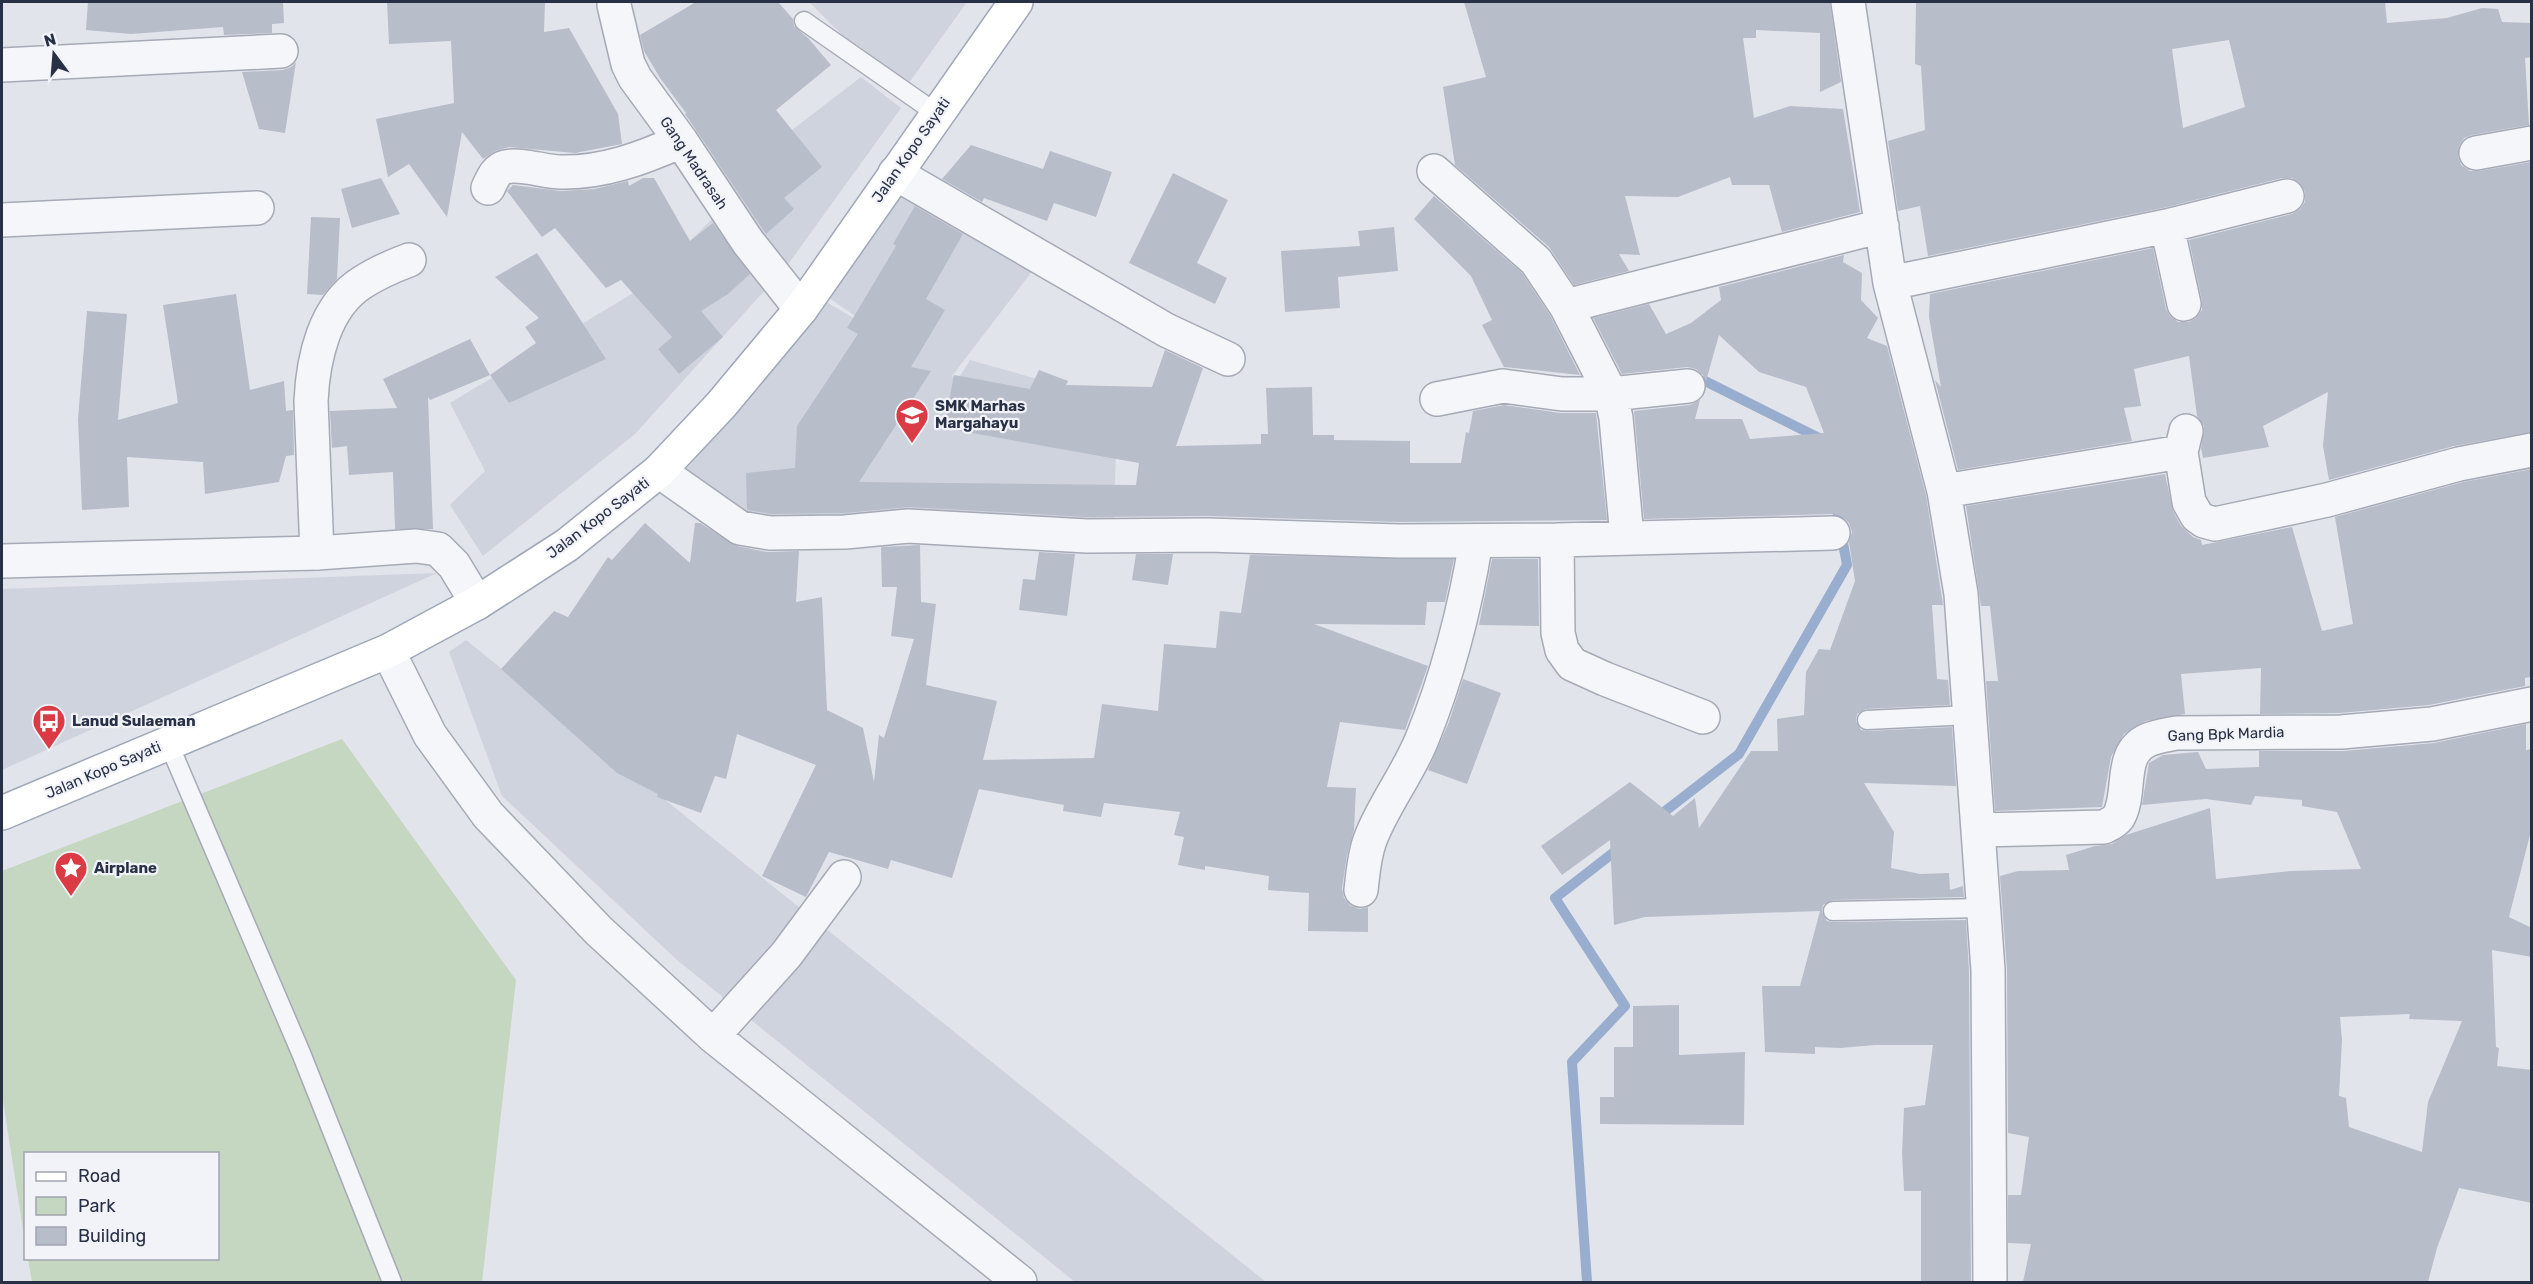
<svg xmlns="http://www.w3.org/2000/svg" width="2533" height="1284" viewBox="0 0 2533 1284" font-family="Rubik,sans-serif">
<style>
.built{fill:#cfd3dd}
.green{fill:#c5d6c1}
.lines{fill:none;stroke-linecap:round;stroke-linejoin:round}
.stream{stroke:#99aece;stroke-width:10}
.building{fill:#b8bdca;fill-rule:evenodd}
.service-casing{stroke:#a6aab6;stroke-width:21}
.minor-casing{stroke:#a6aab6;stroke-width:36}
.tertiary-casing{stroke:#a6aab6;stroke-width:36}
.primary-casing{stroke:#9fa7b8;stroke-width:36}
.service{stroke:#f4f6f9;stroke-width:18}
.minor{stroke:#f4f6f9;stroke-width:33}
.tertiary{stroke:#f4f6f9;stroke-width:33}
.primary{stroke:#fff;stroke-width:33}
.labels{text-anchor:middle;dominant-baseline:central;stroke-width:4.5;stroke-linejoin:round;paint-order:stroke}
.street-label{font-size:15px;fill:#283045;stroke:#f1f3f8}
.poi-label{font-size:15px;font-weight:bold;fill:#283045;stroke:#f1f3f8;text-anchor:start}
</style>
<rect width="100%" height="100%" fill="#e1e4eb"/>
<path class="built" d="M 809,2 L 967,2 L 901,94 Z
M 861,77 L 901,108 L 786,267 L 635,434 L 483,556 L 450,505 L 485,471 L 450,403 L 645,286 L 733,198 L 709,164 L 769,119 L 788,133 Z
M 905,187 L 1040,261 L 952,376 L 958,379 L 970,360 L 1118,402 L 1113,531 L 790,518 L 718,511 L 673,485 L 826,302 L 883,335 L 829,298 Z
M 437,573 L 2,770 L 2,589 Z
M 466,640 L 1266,1282 L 1075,1282 L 677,960 L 502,796 L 449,652 Z"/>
<path class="green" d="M 342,739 L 516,980 L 482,1282 L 32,1282 L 28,1259 L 218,1258 L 218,1154 L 26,1154 L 25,1242 L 2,1094 L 2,871 Z"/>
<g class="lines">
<path class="stream" d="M 1705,381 L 1825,441
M 1655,819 L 1739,754 L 1847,565 L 1836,504
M 1587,1282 L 1572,1062 L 1625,1006 L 1555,898 L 1622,846"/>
</g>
<path class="building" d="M 88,2 L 283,2 L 284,23 L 272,24 L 272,33 L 224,35 L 223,27 L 131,34 L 86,30 Z
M 387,2 L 545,2 L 544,32 L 569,28 L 618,114 L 622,144 L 575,153 L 509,147 L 495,151 L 483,159 L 462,132 L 447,217 L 409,164 L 388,177 L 376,119 L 454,103 L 451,41 L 389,44 Z
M 696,2 L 778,2 L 793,19 L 794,26 L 808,38 L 831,65 L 776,110 L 822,167 L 784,198 L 794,209 L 766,234 L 685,114 L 686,113 L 660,78 L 644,51 L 640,35 Z
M 1464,2 L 1830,2 L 1841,82 L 1820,92 L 1820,33 L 1756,30 L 1756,38 L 1743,38 L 1754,118 L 1790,106 L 1843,109 L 1860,212 L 1782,232 L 1769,185 L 1732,185 L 1730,177 L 1678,197 L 1625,196 L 1640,255 L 1619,254 L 1629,271 L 1574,285 L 1549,247 L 1455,165 L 1443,87 L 1486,77 Z
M 1916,2 L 2385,2 L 2387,23 L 2447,18 L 2482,8 L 2498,9 L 2502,22 L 2532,23 L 2532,57 L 2525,58 L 2529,125 L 2472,135 L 2464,138 L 2459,146 L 2458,156 L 2461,165 L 2470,171 L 2479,171 L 2531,162 L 2532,432 L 2454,446 L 2329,480 L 2323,446 L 2328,392 L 2263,426 L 2269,447 L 2203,458 L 2201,448 L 2204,426 L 2197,416 L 2189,356 L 2134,369 L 2141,406 L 2124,408 L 2132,441 L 1958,470 L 1935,380 L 1941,387 L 1929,317 L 1930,294 L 2153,248 L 2166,309 L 2170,316 L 2178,322 L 2189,322 L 2196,318 L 2202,310 L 2202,301 L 2189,240 L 2292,214 L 2300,209 L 2305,202 L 2305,192 L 2300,183 L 2292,178 L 2282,178 L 2163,208 L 1928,256 L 1920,206 L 1898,211 L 1888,141 L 1925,130 L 1921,66 L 1915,64 ZM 2229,40 L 2245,107 L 2183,128 L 2172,49 Z
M 296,62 L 285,133 L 259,129 L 242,72 L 283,70 L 291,67 Z
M 971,145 L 1043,169 L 1050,151 L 1112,172 L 1096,217 L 1054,203 L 1047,221 L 984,198 L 982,202 L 942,179 Z
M 1173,173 L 1228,200 L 1197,263 L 1227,278 L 1215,304 L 1129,263 Z
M 381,178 L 400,214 L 352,228 L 341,189 Z
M 643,178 L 654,178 L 690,241 L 713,223 L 750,274 L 728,294 L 701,311 L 723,337 L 679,374 L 658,349 L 672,337 L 621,280 L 606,288 L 555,228 L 542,237 L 507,191 L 513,185 L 561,191 L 594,189 L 628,181 L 629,186 Z
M 1434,196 L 1522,273 L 1550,315 L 1580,375 L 1504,367 L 1482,325 L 1492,320 L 1471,276 L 1414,219 Z
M 915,206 L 963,234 L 926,299 L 945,310 L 911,367 L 931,371 L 859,482 L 1136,485 L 1139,463 L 944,428 L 954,375 L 1030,389 L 1039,370 L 1068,381 L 1066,385 L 1152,387 L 1165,350 L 1203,368 L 1176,446 L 1261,444 L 1261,434 L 1268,434 L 1266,388 L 1312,387 L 1313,435 L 1334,435 L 1334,440 L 1410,441 L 1410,463 L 1461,463 L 1466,432 L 1469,433 L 1473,411 L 1504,405 L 1560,413 L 1596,413 L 1607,520 L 1399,522 L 1208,516 L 1087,517 L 909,507 L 844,513 L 771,514 L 747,510 L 746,473 L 795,468 L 797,426 L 858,334 L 847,328 L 896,246 L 893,244 Z
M 311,217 L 340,218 L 337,279 L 323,295 L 307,294 Z
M 1394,227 L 1398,271 L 1338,277 L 1340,308 L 1285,312 L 1281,251 L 1360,246 L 1358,231 Z
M 537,253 L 606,359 L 509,403 L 490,375 L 536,343 L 525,327 L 539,318 L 495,277 Z
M 1844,255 L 1843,262 L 1862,273 L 1861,300 L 1878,318 L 1867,338 L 1887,346 L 1926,495 L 1943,605 L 1932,605 L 1937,679 L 1948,680 L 1950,705 L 1866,709 L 1857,714 L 1856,721 L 1861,730 L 1868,731 L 1952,727 L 1956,786 L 1864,783 L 1894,832 L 1891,868 L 1920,874 L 1949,873 L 1950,890 L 1963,886 L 1964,897 L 1833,900 L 1823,905 L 1822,912 L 1827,921 L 1833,922 L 1966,920 L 1969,971 L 1971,1282 L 1921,1282 L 1921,1191 L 1904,1191 L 1902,1153 L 1904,1108 L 1925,1105 L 1933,1045 L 1875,1045 L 1840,1048 L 1815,1047 L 1815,1054 L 1765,1052 L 1762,986 L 1800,986 L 1820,911 L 1645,917 L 1614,925 L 1610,840 L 1562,875 L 1541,846 L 1630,782 L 1673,816 L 1695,798 L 1699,828 L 1751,751 L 1778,751 L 1777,719 L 1804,715 L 1806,672 L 1819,649 L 1830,650 L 1855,581 L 1849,542 L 1852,532 L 1849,523 L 1841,516 L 1833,514 L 1644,519 L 1634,411 L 1690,405 L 1700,400 L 1695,419 L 1742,419 L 1750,439 L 1824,433 L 1806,387 L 1759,372 L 1719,335 L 1706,381 L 1703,375 L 1696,369 L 1687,367 L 1622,374 L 1593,318 L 1649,304 L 1666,334 L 1691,323 L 1721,300 L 1719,287 Z
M 236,294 L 250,390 L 284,381 L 286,411 L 293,410 L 294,455 L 286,456 L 279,482 L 205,494 L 203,462 L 127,457 L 129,507 L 82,510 L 78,419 L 87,311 L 127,314 L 118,420 L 178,403 L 163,305 Z
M 470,339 L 490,375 L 430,400 L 428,397 L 433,529 L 395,529 L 393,472 L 349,475 L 347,446 L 332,448 L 330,411 L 397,408 L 383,379 Z
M 2532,469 L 2532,637 L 2530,677 L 2525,678 L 2525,686 L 2429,705 L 2340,713 L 2260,714 L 2261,668 L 2181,674 L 2185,714 L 2146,721 L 2124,734 L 2111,757 L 2102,807 L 1995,811 L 1986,681 L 1998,681 L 1990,606 L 1981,606 L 1966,506 L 2165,474 L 2173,511 L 2181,526 L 2193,537 L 2201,540 L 2202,545 L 2292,527 L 2322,631 L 2353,624 L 2335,517 L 2463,482 Z
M 645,523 L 690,563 L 695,523 L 700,523 L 737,546 L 767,552 L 799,551 L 796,602 L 822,597 L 827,710 L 863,728 L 874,782 L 879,735 L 884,738 L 914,639 L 891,636 L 897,587 L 882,587 L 881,547 L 920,545 L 921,602 L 936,604 L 926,685 L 997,701 L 983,760 L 1094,758 L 1102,704 L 1158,711 L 1164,644 L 1216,648 L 1220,611 L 1241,613 L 1250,555 L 1454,559 L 1445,602 L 1427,602 L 1425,625 L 1314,624 L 1428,666 L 1405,730 L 1340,722 L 1327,787 L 1356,788 L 1354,830 L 1347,855 L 1342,888 L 1344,898 L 1350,905 L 1359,909 L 1368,907 L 1368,932 L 1308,931 L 1309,893 L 1268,890 L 1269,876 L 1205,866 L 1205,870 L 1178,865 L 1184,837 L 1174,835 L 1180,812 L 1104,803 L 1101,817 L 1063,811 L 1064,805 L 979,789 L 952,878 L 891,860 L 888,869 L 829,852 L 806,897 L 762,876 L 816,765 L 737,734 L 726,779 L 715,776 L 701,813 L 657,797 L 658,794 L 617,773 L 501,669 L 554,611 L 568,617 L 608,557 L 612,560 Z
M 1039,552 L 1075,554 L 1067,616 L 1019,610 L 1023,579 L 1035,580 Z
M 1136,554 L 1173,554 L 1168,585 L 1132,580 Z
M 1492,559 L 1538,559 L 1539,626 L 1479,625 Z
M 1463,679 L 1501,693 L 1467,784 L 1428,770 L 1449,722 Z
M 2526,724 L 2526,750 L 2532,749 L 2532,827 L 2509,917 L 2532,928 L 2532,957 L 2492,950 L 2496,1047 L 2499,1048 L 2497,1066 L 2532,1070 L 2532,1203 L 2459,1188 L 2437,1248 L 2428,1282 L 2023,1282 L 2031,1244 L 2008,1243 L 2008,1195 L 2021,1195 L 2029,1137 L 2008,1133 L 2007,970 L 2000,876 L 2018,871 L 2069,870 L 2066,855 L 2095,846 L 2112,844 L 2126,835 L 2210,808 L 2216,879 L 2290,871 L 2361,869 L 2337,812 L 2302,806 L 2302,800 L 2255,796 L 2251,805 L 2206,799 L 2142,805 L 2149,763 L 2163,755 L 2198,752 L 2206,769 L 2259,767 L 2259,751 L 2343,751 L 2434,743 ZM 2410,1014 L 2409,1019 L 2462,1021 L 2428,1102 L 2422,1152 L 2349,1127 L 2346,1098 L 2339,1096 L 2342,1040 L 2340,1017 Z
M 1679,1005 L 1679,1055 L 1745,1052 L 1744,1125 L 1600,1124 L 1600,1097 L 1614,1097 L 1614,1047 L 1633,1047 L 1633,1006 Z"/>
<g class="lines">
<defs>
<path id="service" d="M 804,21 L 936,113
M 1867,720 L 1970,715
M 168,742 L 301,1053 L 392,1282
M 1833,911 L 1984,908"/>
<path id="minor" d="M 1848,2 L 1890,283 L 1944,491 L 1961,594 L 1988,970 L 1990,1282
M 614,5 L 628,64 L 635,78 L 681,141 L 748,242 L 801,309
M 2,65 L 281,51
M 2476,153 L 2532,143
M 1434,171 L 1536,261 L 1566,306 L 1611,394 L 1616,418 L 1627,537
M 895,173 L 1166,330 L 1228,359
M 488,188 C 492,180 496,169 505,167 C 522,163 544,172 561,172 C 603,173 643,158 681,141
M 2,220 L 257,208
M 2167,226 L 2184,304
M 1890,283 L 2167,226 L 2287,196
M 1566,306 L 1882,226
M 1437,399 L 1503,386 L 1562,394 L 1611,394 L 1688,386
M 2186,431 L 2181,452 L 2189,502 L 2197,516 L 2204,521 L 2215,524 L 2327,500 L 2459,464 L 2532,450
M 659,471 L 740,528 L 770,533 L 845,532 L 908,526 L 1087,536 L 1207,535 L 1399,541 L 1557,540
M 1944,491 L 2181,452
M 317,553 L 311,401 C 313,359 324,306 363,282 C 377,273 393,266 409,260
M 388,651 L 430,735 L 488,815 L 599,931 L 713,1036 L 1020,1282
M 1703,717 L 1605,679 L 1572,664 L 1562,650 L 1558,633 L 1557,540 L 1833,533
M 1978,830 L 2104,827 C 2110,824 2116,821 2119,816 C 2132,792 2118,753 2148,740 C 2157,736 2167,735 2176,733 L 2341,732 L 2432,724 L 2532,704
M 1361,890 C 1363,873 1364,856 1370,840 C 1383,805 1408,774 1422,739 C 1448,675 1465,609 1476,541
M 713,1036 L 786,955 L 844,877"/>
<path id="tertiary" d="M 2,561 L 317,553 L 416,546 L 438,549 L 454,565 L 477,603"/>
<path id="primary" d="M 2,813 L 388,651 L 477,603 L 567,545 L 659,471 L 721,405 L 801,309 L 1016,2"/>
</defs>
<use href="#service" class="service-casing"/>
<use href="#minor" class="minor-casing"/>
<use href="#tertiary" class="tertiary-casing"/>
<use href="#primary" class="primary-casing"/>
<use href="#service" class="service"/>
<use href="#minor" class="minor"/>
<use href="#tertiary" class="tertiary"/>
<use href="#primary" class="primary"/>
</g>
<defs>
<symbol id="school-pin" viewBox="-11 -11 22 30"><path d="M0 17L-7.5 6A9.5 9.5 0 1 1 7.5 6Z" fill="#db3b44" stroke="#f1f3f8"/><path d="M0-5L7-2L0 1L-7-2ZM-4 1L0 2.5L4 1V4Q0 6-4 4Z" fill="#fff"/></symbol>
<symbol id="bus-pin" viewBox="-11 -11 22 30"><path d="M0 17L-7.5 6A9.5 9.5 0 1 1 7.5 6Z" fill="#db3b44" stroke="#f1f3f8"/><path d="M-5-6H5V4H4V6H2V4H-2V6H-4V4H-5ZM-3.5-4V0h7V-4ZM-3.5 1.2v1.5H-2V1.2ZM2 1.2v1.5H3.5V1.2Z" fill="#fff"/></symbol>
<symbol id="sight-pin" viewBox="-11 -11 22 30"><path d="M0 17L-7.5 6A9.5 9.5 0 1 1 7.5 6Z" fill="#db3b44" stroke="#f1f3f8"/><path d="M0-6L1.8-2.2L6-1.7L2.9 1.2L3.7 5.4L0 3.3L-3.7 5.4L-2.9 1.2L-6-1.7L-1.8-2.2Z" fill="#fff"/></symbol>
</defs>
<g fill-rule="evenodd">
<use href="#school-pin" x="893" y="396" width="38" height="52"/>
<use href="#bus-pin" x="30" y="702" width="38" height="52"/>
<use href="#sight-pin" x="52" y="849" width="38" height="52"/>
</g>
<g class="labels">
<g class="street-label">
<text transform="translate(911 150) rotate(-55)">Jalan Kopo Sayati</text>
<text transform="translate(694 163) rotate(56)">Gang Madrasah</text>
<text transform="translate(598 518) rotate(-37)">Jalan Kopo Sayati</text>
<text transform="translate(2226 734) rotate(-2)">Gang Bpk Mardia</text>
<text transform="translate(103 770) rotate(-23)">Jalan Kopo Sayati</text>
</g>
<g class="poi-label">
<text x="935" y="406">SMK Marhas<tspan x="935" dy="17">Margahayu</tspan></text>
<text x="72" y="721">Lanud Sulaeman</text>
<text x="94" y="868">Airplane</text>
</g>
</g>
<rect width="2533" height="1284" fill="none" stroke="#283045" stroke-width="6"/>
<rect x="24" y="1152" width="195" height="108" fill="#f1f3f8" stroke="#a1a5b0" stroke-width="1.5"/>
<rect x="36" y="1172" width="30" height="9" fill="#ffffff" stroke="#a1a5b0" stroke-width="1.5"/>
<text x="78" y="1182" font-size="18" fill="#283045">Road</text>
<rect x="36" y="1197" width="30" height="18" fill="#c5d6c1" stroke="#a1a5b0" stroke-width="1.5"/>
<text x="78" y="1212" font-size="18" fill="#283045">Park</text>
<rect x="36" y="1227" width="30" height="18" fill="#b8bdca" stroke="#a1a5b0" stroke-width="1.5"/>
<text x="78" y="1242" font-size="18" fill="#283045">Building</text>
<g transform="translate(54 54) rotate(344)" stroke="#f1f3f8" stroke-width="4.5" paint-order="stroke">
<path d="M0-4.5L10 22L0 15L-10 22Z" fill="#283045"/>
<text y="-9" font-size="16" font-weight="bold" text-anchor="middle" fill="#283045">N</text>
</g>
</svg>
